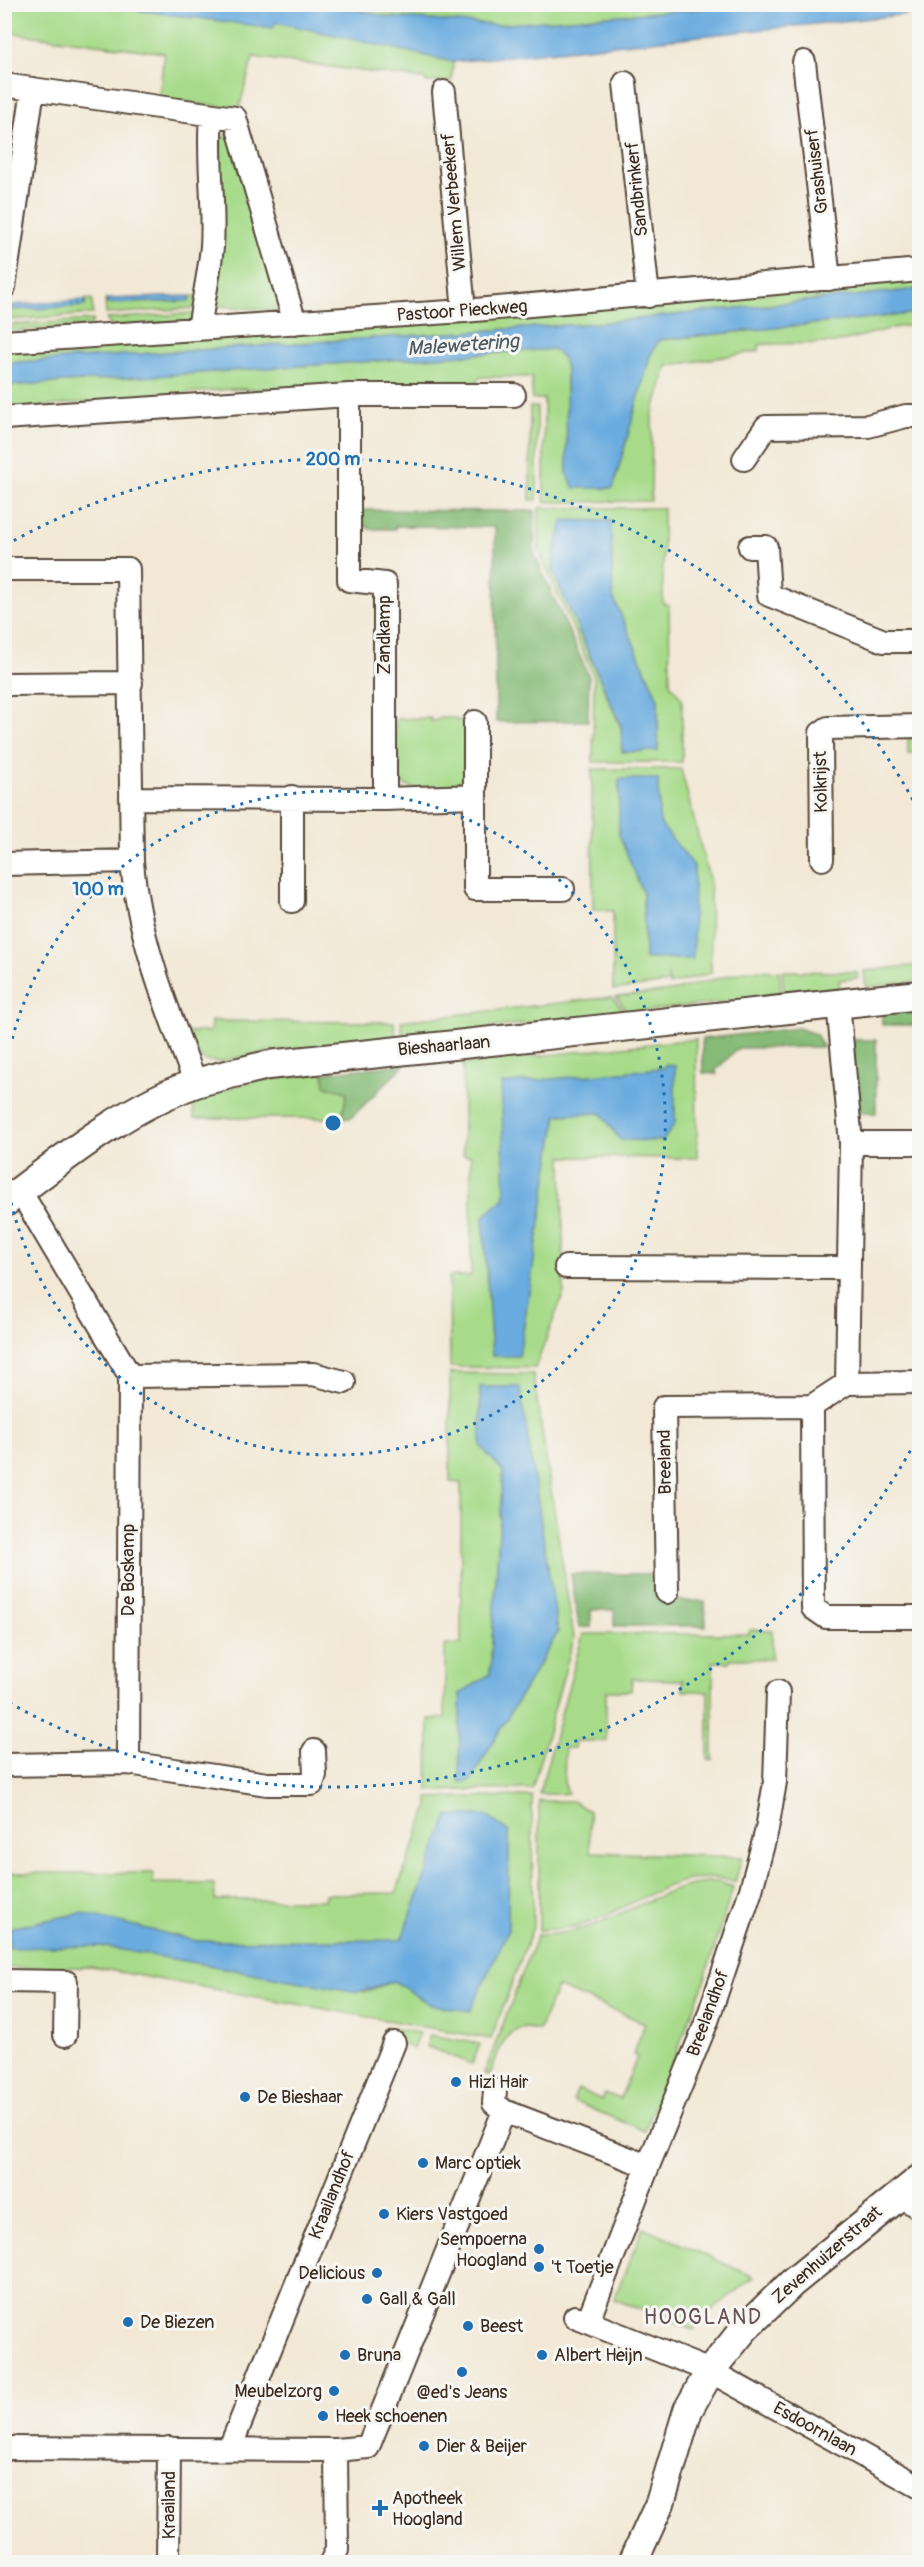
<svg xmlns="http://www.w3.org/2000/svg" width="924" height="2567" viewBox="0 0 924 2567" font-family="Pangolin,sans-serif">
<style>
.green{fill:#a7db8a;stroke:#718254;stroke-width:1.5;fill-rule:evenodd}
.forest{fill:#85bb76;stroke:#60724a;stroke-width:1.5}
.water{fill:#6aacdf;stroke:#526b7e;stroke-width:1.5}
.lines{fill:none;stroke-linecap:round;stroke-linejoin:round}
.minor-casing{stroke:#564639;stroke-width:26}
.tertiary-casing{stroke:#564639;stroke-width:32}
.minor{stroke:#fff;stroke-width:22}
.tertiary{stroke:#fff;stroke-width:28}
.ring{fill:none;stroke:#1f6fb2;stroke-width:3;stroke-dasharray:3 6}
.poi-dot{fill:#1f6fb2;stroke:#f6f6f2;stroke-width:2}
.labels{text-anchor:middle;dominant-baseline:central;stroke-width:6;stroke-linejoin:round;paint-order:stroke}
.street-label{font-size:18px;fill:#3b2a1e;stroke:#f6f6f2}
.poi-label{font-size:18px;fill:#3b2a1e;stroke:#f6f6f2;text-anchor:start}
.water-label{font-size:20px;font-style:italic;fill:#4b5862;stroke:#f6f6f2}
.quarter-label{font-size:21px;letter-spacing:1.5px;fill:#685054;stroke:#f6f6f2}
.centre{fill:#1f6fb2;stroke:#f6f6f2;stroke-width:3}
.ring-label{font-size:18px;text-anchor:middle;font-weight:bold;fill:#1f6fb2;stroke:#f6f6f2;stroke-width:6;stroke-linejoin:round;paint-order:stroke}
</style>
<rect width="100%" height="100%" fill="#f6f6f2"/>
<filter id="ink" filterUnits="userSpaceOnUse"><feTurbulence type="fractalNoise" baseFrequency=".0167" numOctaves="2"/><feDisplacementMap in="SourceGraphic" scale="12" xChannelSelector="R" yChannelSelector="G"/><feConvolveMatrix kernelMatrix="1 2 1 2 8 2 1 2 1" color-interpolation-filters="sRGB"/></filter>
<filter id="wash" filterUnits="userSpaceOnUse"><feTurbulence type="fractalNoise" baseFrequency=".008" numOctaves="4" result="noise"/><feDisplacementMap in="SourceGraphic" scale="24" xChannelSelector="R" yChannelSelector="G"/><feGaussianBlur stdDeviation="1.35" result="paint"/><feColorMatrix in="noise" values="0 0 0 0 0 0 0 0 0 0 0 0 0 0 0 0 0 1.4 0 .05"/><feComposite in="paint" operator="in"/></filter>
<g filter="url(#wash)">
<rect width="100%" height="100%" fill="#f2e8d5"/>
<path class="green" d="M 5,4 L 97,5 L 276,21 L 453,62 L 452,81 L 426,82 L 424,79 L 253,57 L 239,109 L 159,99 L 164,53 L 5,32 Z
M 333,5 L 748,5 L 496,25 L 389,17 Z
M 230,134 L 282,311 L 208,305 L 220,139 Z
M 919,277 L 919,289 L 598,323 L 5,363 L 5,349 L 645,304 L 646,307 L 683,304 L 683,301 Z
M 190,296 L 196,296 L 195,308 L 106,314 L 105,299 L 107,299 L 107,303 L 190,300 Z
M 92,299 L 93,314 L 8,320 L 10,306 L 12,305 L 12,310 L 85,305 L 85,300 Z
M 194,313 L 193,321 L 111,326 L 106,319 Z
M 919,313 L 919,326 L 902,326 L 834,343 L 766,344 L 759,345 L 759,351 L 667,366 L 652,416 L 651,501 L 544,502 L 544,399 L 532,399 L 532,377 L 481,377 L 467,390 L 230,389 L 5,410 L 5,386 L 553,349 L 563,358 L 566,368 L 567,474 L 601,488 L 613,488 L 650,356 L 659,340 Z
M 93,320 L 91,326 L 11,331 L 8,325 Z
M 530,407 L 537,407 L 537,500 L 530,500 Z
M 539,508 L 663,508 L 663,604 L 669,605 L 670,683 L 682,699 L 682,762 L 593,762 L 594,677 L 539,551 ZM 610,521 L 613,597 L 658,699 L 658,751 L 622,730 L 553,572 L 554,553 Z
M 431,718 L 431,721 L 436,721 L 437,718 L 456,718 L 457,721 L 465,719 L 464,778 C 456,789 419,791 407,786 C 401,784 399,780 396,775 L 396,719 Z
M 908,738 L 919,738 L 919,754 L 908,754 Z
M 592,769 L 681,769 L 710,882 L 711,973 L 669,985 L 668,973 L 668,983 L 613,990 L 613,911 L 593,910 ZM 658,779 L 659,818 L 661,825 L 694,866 L 645,959 L 643,893 Z
M 919,965 L 919,981 L 866,987 L 864,971 Z
M 748,970 L 779,971 L 781,993 L 777,993 L 778,996 L 629,1013 L 616,997 L 672,991 Z
M 782,971 L 857,972 L 858,978 L 839,980 L 840,990 L 787,995 L 787,992 L 784,992 Z
M 612,997 L 626,1013 L 403,1037 L 401,1021 Z
M 211,1021 L 394,1022 L 396,1038 L 255,1054 L 219,1062 L 206,1061 L 195,1054 L 182,1032 L 210,1032 Z
M 696,1039 L 697,1158 L 562,1157 L 564,1292 L 535,1368 L 450,1367 L 449,1276 L 471,1276 L 471,1156 L 463,1155 L 463,1064 ZM 664,1068 L 620,1140 L 601,1113 L 557,1115 L 519,1355 L 492,1356 L 483,1217 L 505,1198 L 573,1077 Z
M 324,1073 L 325,1086 L 347,1092 L 342,1118 L 194,1118 L 193,1099 L 252,1081 Z
M 450,1373 L 533,1374 L 574,1638 L 532,1789 L 428,1791 L 429,1719 L 445,1718 L 445,1645 L 461,1644 L 461,1483 L 450,1482 ZM 480,1387 L 544,1548 L 558,1632 L 505,1721 L 460,1782 L 460,1694 L 490,1674 L 503,1471 L 481,1447 Z
M 750,1630 L 772,1630 L 772,1659 L 730,1659 L 729,1662 L 713,1662 L 713,1760 L 708,1760 L 708,1691 L 683,1691 L 683,1680 L 632,1679 L 631,1691 L 606,1691 L 606,1741 L 575,1741 L 574,1748 L 565,1748 L 564,1782 L 568,1794 L 539,1794 L 583,1634 L 749,1634 Z
M 532,1796 L 533,1927 L 491,2039 L 91,1967 L 5,1968 L 5,1873 L 153,1873 L 153,1883 L 214,1884 L 215,1900 L 324,1900 L 325,1894 L 396,1893 L 428,1807 L 428,1798 ZM 485,1815 L 509,1832 L 508,1931 L 431,2005 L 394,1981 L 365,1992 L 100,1946 L 9,1947 L 9,1928 L 81,1913 L 197,1941 L 398,1940 L 402,1938 Z
M 539,1801 L 572,1801 L 589,1811 L 590,1852 L 742,1857 L 735,1882 C 682,1865 638,1905 590,1922 C 574,1928 557,1929 539,1930 Z
M 707,1882 L 719,1882 L 733,1887 L 703,1985 L 645,2131 L 573,2101 L 578,2089 L 602,2100 L 605,2093 L 620,2099 L 637,2057 L 633,2055 L 645,2023 L 557,1987 L 539,2030 C 504,2020 499,2051 490,2076 L 484,2074 L 537,1935 C 605,1935 643,1892 707,1882 Z
M 386,2027 L 419,2033 L 413,2049 L 384,2034 Z
M 430,2035 L 480,2044 L 472,2064 L 426,2046 Z
M 643,2227 L 754,2277 L 708,2313 L 693,2330 L 614,2299 Z"/>
<path class="forest" d="M 357,510 L 535,511 L 534,553 L 589,677 L 588,721 L 496,722 L 495,527 L 395,526 L 395,529 L 370,529 L 360,523 Z
M 919,1008 L 919,1025 L 882,1025 L 882,1012 Z
M 798,1028 L 816,1034 L 823,1047 L 738,1048 L 715,1071 L 717,1074 L 703,1073 L 702,1039 Z
M 851,1040 L 876,1040 L 876,1113 L 857,1113 Z
M 405,1064 L 351,1118 L 342,1118 L 347,1092 L 325,1086 L 324,1073 Z
M 571,1574 L 655,1574 L 655,1594 L 683,1601 L 705,1601 L 706,1626 L 614,1626 L 614,1610 L 591,1610 L 591,1627 L 579,1627 Z"/>
<path class="water" d="M 333,4 L 389,17 L 496,25 L 748,5 L 919,5 L 920,13 L 453,62 L 276,22 L 273,28 L 97,5 Z
M 919,289 L 919,313 L 659,340 L 650,356 L 613,488 L 574,488 L 567,474 L 566,368 L 563,358 L 553,349 L 5,386 L 5,363 L 598,323 Z
M 190,296 L 190,301 L 107,304 L 107,299 Z
M 85,300 L 85,306 L 12,310 L 12,305 Z
M 563,520 L 611,521 L 613,597 L 658,699 L 658,751 L 622,752 L 621,726 L 553,572 L 554,553 Z
M 619,779 L 658,779 L 659,817 L 661,825 L 694,866 L 693,959 L 645,959 L 643,893 L 619,835 Z
M 666,1064 L 675,1066 L 675,1123 L 663,1141 L 620,1140 L 601,1113 L 557,1115 L 519,1356 L 492,1356 L 483,1217 L 505,1198 L 501,1084 L 663,1068 Z
M 480,1387 L 520,1387 L 558,1632 L 470,1781 L 459,1782 L 460,1694 L 490,1674 L 503,1471 L 481,1447 Z
M 448,1815 L 485,1815 L 509,1832 L 508,1931 L 470,2011 L 431,2005 L 394,1981 L 358,1992 L 100,1946 L 9,1948 L 9,1928 L 81,1913 L 197,1941 L 398,1940 L 402,1938 Z"/>
</g>
<g filter="url(#ink)">
<g class="lines">
<defs>
<path id="minor" d="M 804,62 L 829,279
M 625,83 L 648,296
M 4,85 L 235,118 L 295,323
M 444,92 L 464,311
M 4,287 L 33,89
M 199,329 C 203,302 209,275 212,247 C 215,203 207,159 211,115
M 4,342 L 464,311 L 920,270
M 349,395 L 514,395
M 4,418 L 349,395 L 349,580 L 385,584 L 385,799
M 744,459 L 766,427 L 868,426 L 906,416 L 920,416
M 750,547 L 766,547 L 769,595 L 884,641 L 920,641
M 4,569 L 128,569 L 132,861 C 138,939 168,1011 196,1084
M 4,684 L 131,683
M 475,722 L 475,889 L 563,889
M 131,798 L 385,799 L 475,796
M 822,859 L 821,733 L 828,728 L 920,726
M 4,864 L 132,861
M 292,901 L 292,797
M 838,1003 L 851,1143 L 847,1383 L 812,1406 L 813,1608 L 826,1617 L 920,1617
M 851,1143 L 920,1143
M 20,1191 L 130,1376 L 128,1763
M 566,1267 L 849,1268
M 130,1376 L 313,1374 L 344,1382
M 847,1383 L 920,1382
M 667,1592 L 664,1407 L 812,1406
M 4,1765 L 128,1763 L 267,1784 L 312,1784 L 315,1775 L 314,1751
M 4,1981 L 66,1982 L 65,2035
M 495,2091 L 494,2103 L 504,2111
M 899,2194 L 920,2209
M 575,2317 L 710,2371 L 920,2487
M 588,2321 L 648,2166 L 707,2021 L 751,1890 L 767,1829 L 775,1782 L 778,1692
M 4,2448 L 336,2450 L 368,2447 L 504,2111 L 648,2166
M 230,2448 L 394,2043
M 168,2562 L 169,2448
M 331,2562 L 337,2550 L 336,2450"/>
<path id="tertiary" d="M 4,1203 C 64,1158 125,1108 196,1083 C 219,1076 244,1071 268,1065 L 920,995
M 633,2562 L 660,2503 L 688,2410 L 710,2371 L 745,2328 L 792,2283 L 920,2179"/>
</defs>
<use href="#minor" class="minor-casing"/>
<use href="#tertiary" class="tertiary-casing"/>
<use href="#minor" class="minor"/>
<use href="#tertiary" class="tertiary"/>
</g>
</g>
<g class="ring">
<path d="M5 1074A332 332 0 1 1 5 1172"/>
<path d="M919 1435A664 664 0 0 1 6 1701M6 545A664 664 0 0 1 919 811"/>
</g>
<g class="poi-dot">
<circle cx="456" cy="2082" r="6"/>
<circle cx="245" cy="2097" r="6"/>
<circle cx="423" cy="2163" r="6"/>
<circle cx="384" cy="2214" r="6"/>
<circle cx="539" cy="2249" r="6"/>
<circle cx="539" cy="2267" r="6"/>
<circle cx="377" cy="2273" r="6"/>
<circle cx="367" cy="2299" r="6"/>
<circle cx="128" cy="2322" r="6"/>
<circle cx="468" cy="2326" r="6"/>
<circle cx="345" cy="2355" r="6"/>
<circle cx="542" cy="2355" r="6"/>
<circle cx="462" cy="2372" r="6"/>
<circle cx="334" cy="2391" r="6"/>
<circle cx="323" cy="2416" r="6"/>
<circle cx="424" cy="2446" r="6"/>
<path d="M377 2499h6v6h6v6h-6v6h-6v-6h-6v-6h6z"/>
</g>
<g class="labels">
<g class="street-label">
<text transform="translate(817 171) rotate(-97)">Grashuiserf</text>
<text transform="translate(637 189) rotate(-96)">Sandbrinkerf</text>
<text transform="translate(454 202) rotate(-95)">Willem Verbeekerf</text>
<text transform="translate(462 311) rotate(-4)">Pastoor Pieckweg</text>
<text transform="translate(384 635) rotate(-90)">Zandkamp</text>
<text transform="translate(821 782) rotate(-91)">Kolkrijst</text>
<text transform="translate(444 1046) rotate(-5)">Bieshaarlaan</text>
<text transform="translate(665 1462) rotate(-91)">Breeland</text>
<text transform="translate(128 1570) rotate(-90)">De Boskamp</text>
<text transform="translate(708 2013) rotate(-70)">Breelandhof</text>
<text transform="translate(332 2195) rotate(-68)">Kraailandhof</text>
<text transform="translate(827 2255) rotate(-41)">Zevenhuizerstraat</text>
<text transform="translate(815 2429) rotate(29)">Esdoornlaan</text>
<text transform="translate(169 2505) rotate(-90)">Kraailand</text>
</g>
<g class="poi-label">
<text x="468" y="2082">Hizi Hair</text>
<text x="257" y="2097">De Bieshaar</text>
<text x="435" y="2163">Marc optiek</text>
<text x="396" y="2214">Kiers Vastgoed</text>
<text x="527" y="2239" text-anchor="end">Sempoerna<tspan x="527" dy="21">Hoogland</tspan></text>
<text x="551" y="2267">'t Toetje</text>
<text x="365" y="2273" text-anchor="end">Delicious</text>
<text x="379" y="2299">Gall &amp; Gall</text>
<text x="140" y="2322">De Biezen</text>
<text x="480" y="2326">Beest</text>
<text x="357" y="2355">Bruna</text>
<text x="554" y="2355">Albert Heijn</text>
<text x="322" y="2391" text-anchor="end">Meubelzorg</text>
<text x="462" y="2392" text-anchor="middle">@ed's Jeans</text>
<text x="335" y="2416">Heek schoenen</text>
<text x="436" y="2446">Dier &amp; Beijer</text>
<text x="392" y="2498">Apotheek<tspan x="392" dy="21">Hoogland</tspan></text>
</g>
<g class="water-label">
<text transform="translate(463 345) rotate(-4)">Malewetering</text>
</g>
<g class="quarter-label">
<text x="703" y="2317">HOOGLAND</text>
</g>
</g>
<circle cx="333" cy="1123" r="9" class="centre"/>
<g class="ring-label">
<text x="333" y="465">200 m</text>
<text x="98" y="895">100 m</text>
</g>
<rect width="924" height="2567" fill="none" stroke="#f6f6f2" stroke-width="24"/>
</svg>
